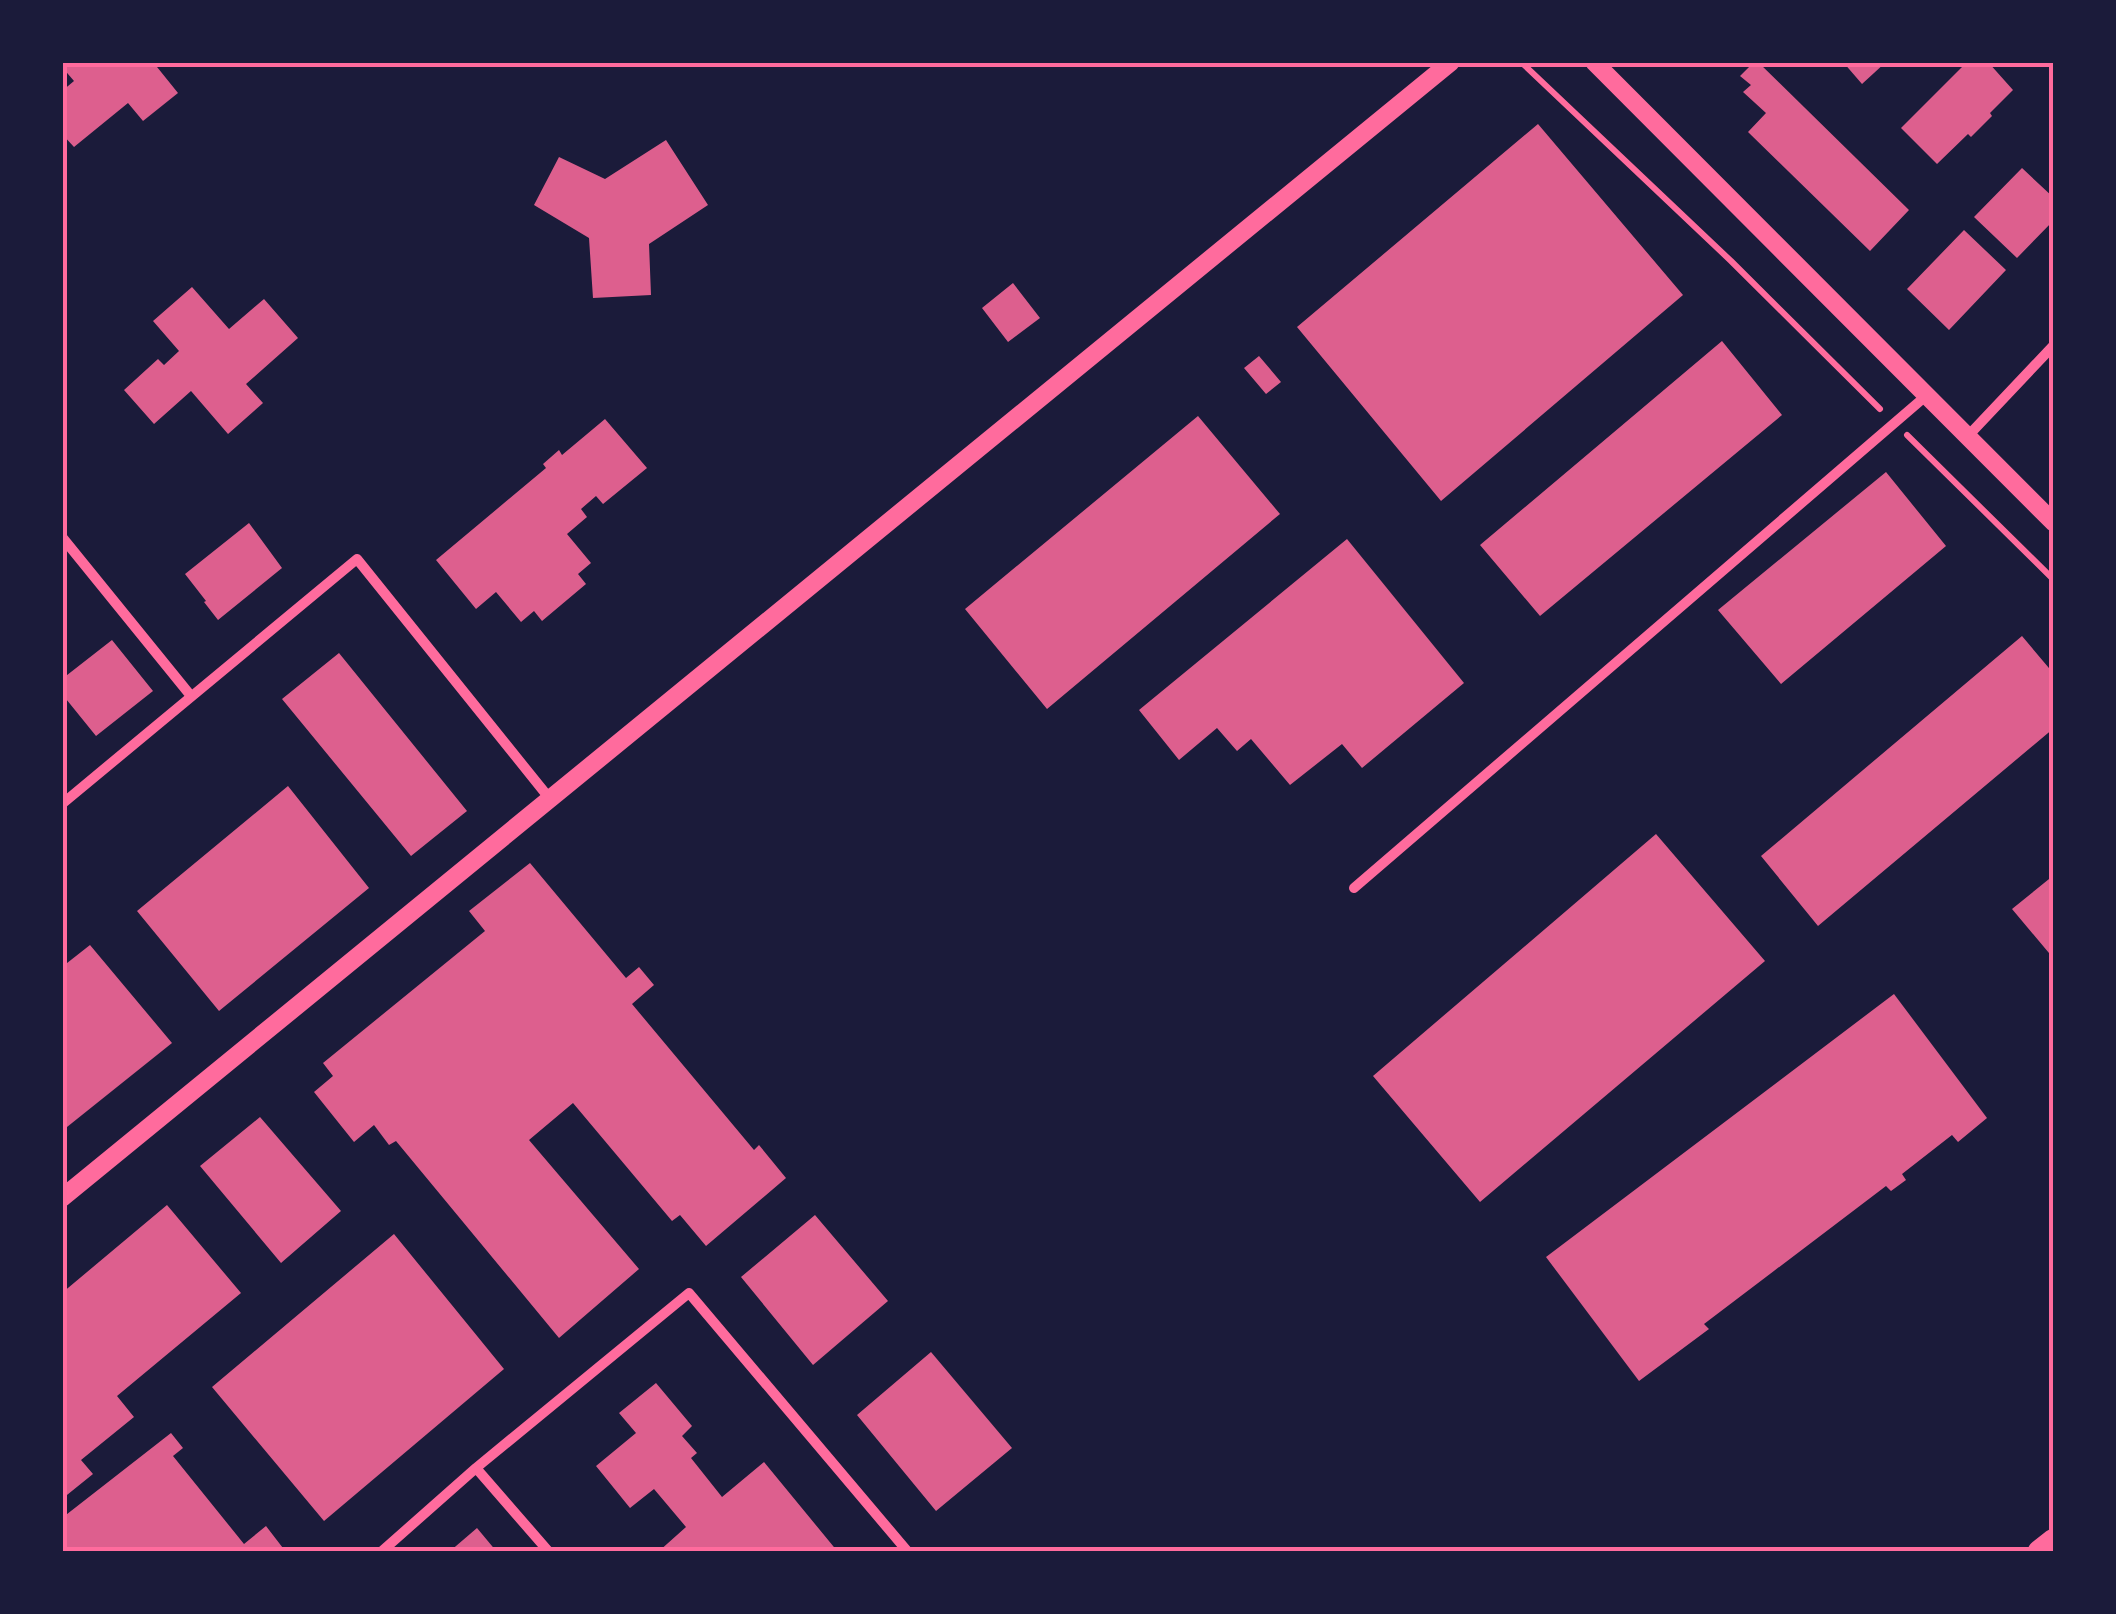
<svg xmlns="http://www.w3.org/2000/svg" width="2116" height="1614" viewBox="0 0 2116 1614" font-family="Inter,sans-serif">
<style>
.building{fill:#dd5f8e}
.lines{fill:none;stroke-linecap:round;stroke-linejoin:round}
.path{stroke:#ff6b9d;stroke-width:6}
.minor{stroke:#ff6b9d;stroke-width:10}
.tertiary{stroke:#ff6b9d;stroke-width:18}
.primary{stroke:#ff6b9d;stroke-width:25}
.neatline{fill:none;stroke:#ff6b9d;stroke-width:4}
</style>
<rect width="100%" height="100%" fill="#1b1b3a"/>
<path class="building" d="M 62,62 L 153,62 L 178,93 L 143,121 L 128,103 L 74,147 L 62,134 L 62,91 L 74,81 L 62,67 Z
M 1754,62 L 1758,62 L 1909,210 L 1870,251 L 1748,132 L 1766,113 L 1743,92 L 1751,85 L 1740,76 Z
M 1843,62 L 1886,62 L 1862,84 Z
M 1967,62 L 1988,62 L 2013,90 L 1990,113 L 1992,116 L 1971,137 L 1968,134 L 1937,164 L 1901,128 Z
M 1538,124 L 1683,295 L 1441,501 L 1297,327 Z
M 666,140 L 708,205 L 649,244 L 651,295 L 593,298 L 589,238 L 534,205 L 559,157 L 605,179 Z
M 2022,168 L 2054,198 L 2054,220 L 2017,258 L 1974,217 Z
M 1964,230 L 2006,270 L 1949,330 L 1907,289 Z
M 1013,283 L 1040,318 L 1008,342 L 982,308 Z
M 192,287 L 229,329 L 264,299 L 298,338 L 246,384 L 263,403 L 228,434 L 191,391 L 154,424 L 124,390 L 158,359 L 164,365 L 179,351 L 153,321 Z
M 1722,341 L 1782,415 L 1540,616 L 1480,545 Z
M 1259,356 L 1281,382 L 1266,394 L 1244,368 Z
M 1198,416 L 1280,514 L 1047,709 L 965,609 Z
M 605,419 L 647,468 L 603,504 L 596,496 L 581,509 L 587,517 L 567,534 L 591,563 L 578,574 L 586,584 L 542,621 L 534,611 L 521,622 L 496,592 L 476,609 L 436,560 L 546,468 L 543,464 L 559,450 L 562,455 Z
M 1886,472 L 1946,546 L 1781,684 L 1718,610 Z
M 249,523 L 282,568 L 218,620 L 204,602 L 206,601 L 185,574 Z
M 1347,539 L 1464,683 L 1362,768 L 1342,744 L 1290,785 L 1251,739 L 1237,751 L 1217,728 L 1179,760 L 1139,710 Z
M 2022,636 L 2054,674 L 2054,728 L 1818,926 L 1761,856 Z
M 112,640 L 153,691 L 96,736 L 62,694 L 62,679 Z
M 339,653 L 467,811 L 411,856 L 282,699 Z
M 288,786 L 369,888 L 219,1011 L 137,911 Z
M 1656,834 L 1765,961 L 1480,1202 L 1373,1076 Z
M 530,863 L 626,978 L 639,967 L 654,985 L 632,1004 L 754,1150 L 759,1145 L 786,1178 L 706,1246 L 680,1215 L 672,1221 L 573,1103 L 529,1140 L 639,1269 L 559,1338 L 396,1141 L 389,1145 L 374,1125 L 354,1142 L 314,1092 L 333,1076 L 323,1063 L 485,931 L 469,911 Z
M 2054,875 L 2054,959 L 2012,909 Z
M 90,945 L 172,1043 L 62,1131 L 62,967 Z
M 1894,994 L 1987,1118 L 1958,1142 L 1952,1135 L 1902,1174 L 1906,1180 L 1891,1191 L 1886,1186 L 1704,1324 L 1709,1329 L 1639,1381 L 1546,1257 Z
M 260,1117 L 341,1211 L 281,1263 L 200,1166 Z
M 167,1205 L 241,1293 L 117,1396 L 134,1417 L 81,1460 L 93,1474 L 62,1499 L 62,1293 Z
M 815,1215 L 888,1301 L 813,1365 L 741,1277 Z
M 394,1234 L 504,1369 L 324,1521 L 212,1387 Z
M 931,1352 L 1012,1448 L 936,1511 L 857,1415 Z
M 656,1383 L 692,1426 L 682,1436 L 697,1453 L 691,1458 L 722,1497 L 764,1462 L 838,1552 L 658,1552 L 686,1527 L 654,1489 L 630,1508 L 596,1466 L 636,1433 L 619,1413 Z
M 171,1433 L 183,1448 L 173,1456 L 244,1544 L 266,1526 L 286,1552 L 250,1552 L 247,1548 L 243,1552 L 62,1552 L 62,1518 Z
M 477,1528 L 497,1552 L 449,1552 Z"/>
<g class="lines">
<path class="path" d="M 1521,62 L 1731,261 L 1880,409
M 1907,435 L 2054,580"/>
<path class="minor" d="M 1967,437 L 2054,345
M 62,537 L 191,696
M 62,804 L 357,559 L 550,799
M 1354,888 L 1927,395
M 476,1468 L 549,1552
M 381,1552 L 476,1468 L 689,1293 L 908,1552"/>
<path class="tertiary" d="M 1594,62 L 2054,523
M 62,1198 L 1451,62"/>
<path class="primary" d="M 2040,1552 L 2054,1541"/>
</g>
<rect width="2116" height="1614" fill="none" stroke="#1b1b3a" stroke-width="130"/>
<rect x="65" y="65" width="1986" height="1484" class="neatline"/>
</svg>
